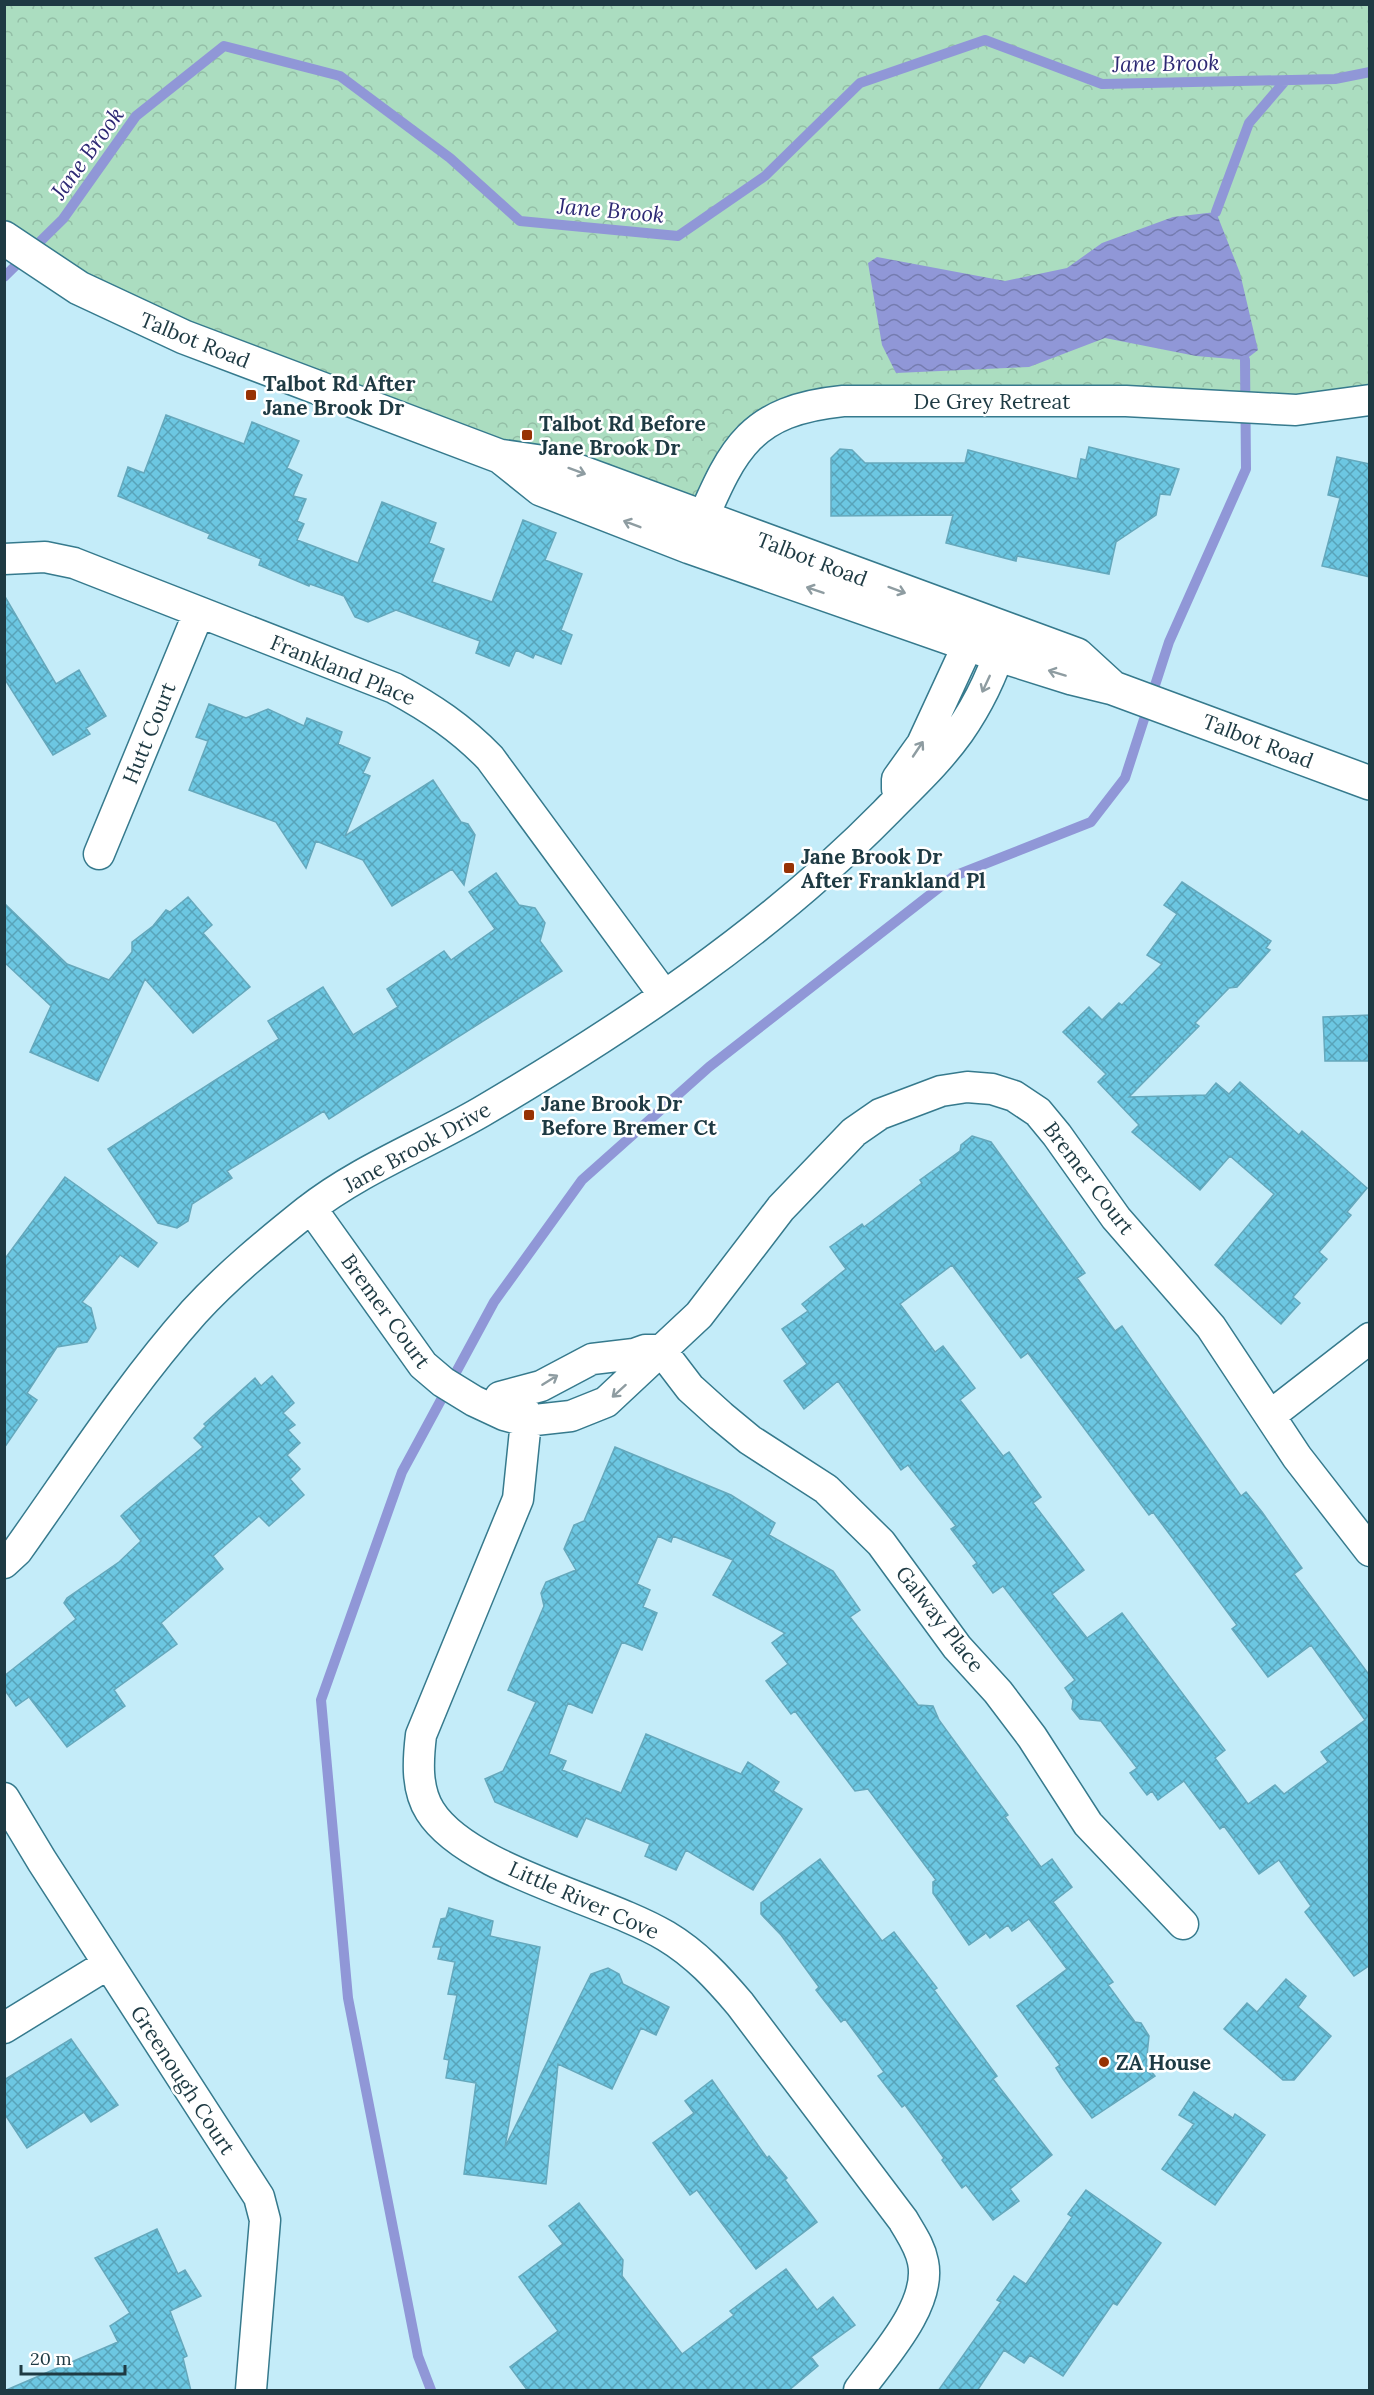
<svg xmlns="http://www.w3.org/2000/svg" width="1374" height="2395" viewBox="0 0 1374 2395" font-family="Lora,serif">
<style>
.park{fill:url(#park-crowns)}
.water{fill:url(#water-waves)}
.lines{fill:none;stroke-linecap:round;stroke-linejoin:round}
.stream{stroke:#9097d7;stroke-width:10}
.building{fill:url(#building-cross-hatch);stroke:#65a8bc;stroke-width:1.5;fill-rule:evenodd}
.street-casing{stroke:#367a8d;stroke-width:33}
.secondary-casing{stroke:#367a8d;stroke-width:36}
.street{stroke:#fff;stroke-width:30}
.secondary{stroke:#fff;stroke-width:33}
.oneway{stroke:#8e9ca1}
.poi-dot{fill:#973204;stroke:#fff;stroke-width:2}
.labels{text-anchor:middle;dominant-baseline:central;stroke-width:5;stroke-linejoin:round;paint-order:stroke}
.street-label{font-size:21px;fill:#1e3a43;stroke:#fff}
.poi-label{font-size:21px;font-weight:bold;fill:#1e3a43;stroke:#fff;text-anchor:start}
.water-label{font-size:22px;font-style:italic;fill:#2d2974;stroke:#fff}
</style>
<defs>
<pattern id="park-crowns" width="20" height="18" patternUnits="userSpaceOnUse" patternTransform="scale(1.5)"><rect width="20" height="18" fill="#abddc0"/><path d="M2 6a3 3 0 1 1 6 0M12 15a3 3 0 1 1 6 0" fill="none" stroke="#93bea6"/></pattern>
<pattern id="water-waves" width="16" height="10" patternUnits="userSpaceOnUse" patternTransform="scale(1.5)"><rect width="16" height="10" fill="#9097d7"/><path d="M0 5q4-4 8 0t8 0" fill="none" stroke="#757cb0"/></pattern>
<pattern id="building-cross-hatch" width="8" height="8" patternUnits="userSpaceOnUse" patternTransform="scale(1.5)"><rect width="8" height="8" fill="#6cc7e2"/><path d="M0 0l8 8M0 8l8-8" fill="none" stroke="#58a3b9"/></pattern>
</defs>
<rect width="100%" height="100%" fill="#c4ecf9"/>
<path class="park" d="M 4,5 L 1369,5 L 1369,400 L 784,412 L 703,518 L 240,358 L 4,237 Z"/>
<path class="water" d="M 1216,212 L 1240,273 L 1258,350 L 1245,360 L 1196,356 L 1105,338 L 1029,367 L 896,373 L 882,345 L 868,263 L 877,257 L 1005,281 L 1067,268 L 1102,243 L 1173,217 Z"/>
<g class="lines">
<path class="stream" d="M 1216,212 L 1249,123 L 1286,80
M 4,277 L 63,219 L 136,116 L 224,46 L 340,76 L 450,158 L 520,221 L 678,236 L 765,176 L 860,83 L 985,40 L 1102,84 L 1335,79 L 1370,72
M 431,2390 L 418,2356 L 348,1998 L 321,1700 L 402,1472 L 494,1302 L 582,1180 L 709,1067 L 954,876 L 1091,822 L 1125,778 L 1169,642 L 1246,469 L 1245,360"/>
</g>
<path class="building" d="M 166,415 L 244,444 L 252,422 L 299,441 L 287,468 L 302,475 L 293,496 L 306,499 L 297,521 L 304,524 L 297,540 L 358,563 L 382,502 L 436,523 L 429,543 L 444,549 L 432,582 L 492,602 L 523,520 L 556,533 L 545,560 L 582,574 L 561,630 L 572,635 L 561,664 L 535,654 L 533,658 L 516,650 L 509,666 L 476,653 L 480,641 L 396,610 L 368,622 L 355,617 L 344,596 L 310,584 L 309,586 L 259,565 L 261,559 L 208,538 L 210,534 L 118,496 L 128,467 L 144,473 Z
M 1089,447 L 1179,469 L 1170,495 L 1160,494 L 1156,515 L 1116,542 L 1109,574 L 1017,556 L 1016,561 L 946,543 L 953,515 L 831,516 L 831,458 L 840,449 L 852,450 L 865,463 L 965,463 L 968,450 L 1077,479 L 1081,459 L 1086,460 Z
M 1337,457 L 1370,464 L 1370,577 L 1322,566 L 1340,498 L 1328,495 Z
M 4,595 L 56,684 L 79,670 L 106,716 L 86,728 L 90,734 L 53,755 L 4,678 Z
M 209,704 L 246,718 L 268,709 L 304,726 L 307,718 L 342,732 L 338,744 L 370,758 L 363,773 L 370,776 L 345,836 L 433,780 L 461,822 L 468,824 L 475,835 L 464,885 L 452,869 L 392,906 L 363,860 L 316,841 L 306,868 L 276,822 L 189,790 L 208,741 L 196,737 Z
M 496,873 L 519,905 L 535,908 L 545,923 L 540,941 L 562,971 L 329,1119 L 324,1111 L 227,1171 L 232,1178 L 192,1204 L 188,1221 L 177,1228 L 158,1223 L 108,1149 L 279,1039 L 268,1021 L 323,987 L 353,1035 L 398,1007 L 387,989 L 444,951 L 451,960 L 495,929 L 469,892 Z
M 1182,882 L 1271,941 L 1266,948 L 1270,950 L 1237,987 L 1229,988 L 1195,1023 L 1199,1026 L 1129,1097 L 1206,1095 L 1216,1083 L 1229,1094 L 1240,1082 L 1299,1135 L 1302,1131 L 1367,1188 L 1347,1212 L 1351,1215 L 1319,1252 L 1327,1259 L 1293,1297 L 1300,1303 L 1281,1324 L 1215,1265 L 1274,1194 L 1230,1156 L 1200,1190 L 1132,1132 L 1139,1125 L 1098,1082 L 1106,1074 L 1063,1032 L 1089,1007 L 1102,1020 L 1119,1003 L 1122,1005 L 1162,964 L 1147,955 L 1177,914 L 1164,905 Z
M 188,897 L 212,925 L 203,933 L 250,987 L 193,1033 L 145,979 L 98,1081 L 30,1052 L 51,1006 L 4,962 L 4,903 L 67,964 L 109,980 L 132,952 L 132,942 L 153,926 L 166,910 L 170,912 Z
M 1370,1015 L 1370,1061 L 1325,1061 L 1323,1017 Z
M 972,1136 L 991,1142 L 1085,1273 L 1077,1278 L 1115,1331 L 1122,1326 L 1241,1496 L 1246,1492 L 1262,1512 L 1302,1568 L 1294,1574 L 1370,1676 L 1370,1965 L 1354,1976 L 1305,1912 L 1311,1906 L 1279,1860 L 1259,1874 L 1224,1826 L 1220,1829 L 1184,1781 L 1158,1800 L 1152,1791 L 1147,1795 L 1130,1773 L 1137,1768 L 1101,1721 L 1080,1719 L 1072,1709 L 1073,1700 L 1065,1688 L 1075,1680 L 1003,1586 L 993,1593 L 973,1566 L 977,1563 L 951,1529 L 956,1526 L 908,1465 L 901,1470 L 838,1381 L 804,1409 L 784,1381 L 807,1364 L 782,1329 L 808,1311 L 802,1304 L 846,1269 L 830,1247 L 862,1224 L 864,1227 L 922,1183 L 920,1180 L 960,1151 L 961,1145 ZM 952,1265 L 1021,1358 L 1028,1353 L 1149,1515 L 1153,1512 L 1237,1625 L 1232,1629 L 1268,1677 L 1311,1645 L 1365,1720 L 1321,1752 L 1328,1762 L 1284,1794 L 1275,1785 L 1248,1804 L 1215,1758 L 1225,1750 L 1122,1613 L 1087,1638 L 1052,1594 L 1084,1570 L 1033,1503 L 1041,1497 L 1009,1452 L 1003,1456 L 960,1400 L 975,1388 L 943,1346 L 935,1352 L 900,1304 Z
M 65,1177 L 157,1243 L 138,1267 L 120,1255 L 82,1302 L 91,1308 L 96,1328 L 87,1342 L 57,1347 L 27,1393 L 37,1400 L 4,1448 L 4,1260 Z
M 272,1376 L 294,1403 L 283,1413 L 295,1425 L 288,1430 L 300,1443 L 287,1455 L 300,1469 L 290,1479 L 304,1495 L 269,1526 L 259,1516 L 213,1556 L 223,1569 L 161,1623 L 177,1644 L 114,1690 L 125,1706 L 67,1747 L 29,1697 L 16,1706 L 4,1689 L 4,1676 L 76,1619 L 64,1603 L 67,1598 L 119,1562 L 141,1541 L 121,1516 L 125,1512 L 203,1447 L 194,1438 L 206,1426 L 204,1424 L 255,1378 L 261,1386 Z
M 615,1447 L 731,1495 L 775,1523 L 769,1535 L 833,1571 L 860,1610 L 850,1617 L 918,1705 L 933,1706 L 939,1720 L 1008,1815 L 1005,1817 L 1041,1867 L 1052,1859 L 1072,1887 L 1053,1902 L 1113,1982 L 1108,1985 L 1135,2022 L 1141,2023 L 1149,2036 L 1146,2065 L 1155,2076 L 1092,2118 L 1063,2079 L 1056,2068 L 1060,2065 L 1017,2006 L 1067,1969 L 1029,1919 L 1012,1931 L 1008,1925 L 990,1938 L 986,1933 L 969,1945 L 933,1893 L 933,1882 L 936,1880 L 868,1789 L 855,1791 L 795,1711 L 791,1714 L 766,1681 L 788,1664 L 772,1643 L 785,1633 L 713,1595 L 733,1560 L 673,1536 L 671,1542 L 658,1536 L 637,1584 L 650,1590 L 643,1607 L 657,1613 L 642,1650 L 622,1642 L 592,1713 L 568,1703 L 549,1754 L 566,1761 L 562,1770 L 621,1793 L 646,1734 L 741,1774 L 748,1762 L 779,1782 L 773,1791 L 802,1809 L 753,1890 L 686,1850 L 676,1870 L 645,1856 L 650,1844 L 586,1818 L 577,1837 L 495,1802 L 485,1779 L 503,1771 L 536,1702 L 508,1690 L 544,1606 L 541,1593 L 546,1582 L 576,1570 L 564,1549 L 574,1525 L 584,1521 Z
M 820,1859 L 882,1941 L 894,1932 L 937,1988 L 934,1990 L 997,2076 L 993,2079 L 1052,2155 L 1010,2189 L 1019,2201 L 993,2220 L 966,2185 L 962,2188 L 942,2160 L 944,2158 L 905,2105 L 902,2107 L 878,2076 L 884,2072 L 845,2019 L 841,2022 L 816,1990 L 819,1987 L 781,1935 L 761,1914 L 761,1903 Z
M 449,1908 L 493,1921 L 490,1936 L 540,1947 L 505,2147 L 591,1974 L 608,1968 L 619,1974 L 623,1984 L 669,2007 L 656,2035 L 641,2028 L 612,2089 L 558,2064 L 546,2184 L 464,2174 L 476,2083 L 446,2078 L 449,2060 L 444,2059 L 457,1995 L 448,1994 L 455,1962 L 438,1959 L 441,1947 L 433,1947 L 441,1919 L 446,1918 Z
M 1286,1979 L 1306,1996 L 1298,2007 L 1331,2036 L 1294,2080 L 1283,2080 L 1224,2029 L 1247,2003 L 1257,2012 Z
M 71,2039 L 118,2105 L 91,2122 L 84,2112 L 27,2148 L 4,2113 L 4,2080 Z
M 712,2080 L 767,2158 L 769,2156 L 787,2178 L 785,2180 L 817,2222 L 756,2269 L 697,2190 L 690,2195 L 653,2143 L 694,2113 L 685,2101 Z
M 1194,2092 L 1233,2118 L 1235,2114 L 1265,2135 L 1215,2205 L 1162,2169 L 1194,2124 L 1179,2115 Z
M 1086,2190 L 1161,2243 L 1117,2305 L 1113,2303 L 1063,2376 L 1030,2355 L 1024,2363 L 1004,2350 L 977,2391 L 938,2391 L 1001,2302 L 997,2300 L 1014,2276 L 1026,2284 L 1072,2217 L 1068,2214 Z
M 579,2203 L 623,2260 L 622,2276 L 682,2354 L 734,2315 L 730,2311 L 786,2269 L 817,2310 L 833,2297 L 855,2325 L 811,2357 L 818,2366 L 788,2391 L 528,2391 L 510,2367 L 558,2331 L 519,2277 L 563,2244 L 549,2226 Z
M 157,2229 L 178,2274 L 185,2270 L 201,2296 L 170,2311 L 187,2356 L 183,2358 L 191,2391 L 4,2391 L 118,2342 L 110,2326 L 130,2313 L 95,2258 Z"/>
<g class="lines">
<defs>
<path id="street" d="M 694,538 C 731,455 743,411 843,401 L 1126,401 L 1296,410 L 1370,400
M 4,559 L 45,557 L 74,563 L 394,688 C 431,708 461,728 490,758 L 664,995
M 897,789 L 897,779 L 922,744 L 978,623
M 99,854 L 199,612
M 311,1208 L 423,1365 L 443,1382 L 474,1401 L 504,1415 L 526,1421 L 571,1416 L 606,1402 L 699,1315 L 781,1208 L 854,1132 L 880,1114 L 941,1091 L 967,1087 L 992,1089 L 1014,1096 L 1038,1112 L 1057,1135 L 1116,1218 L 1211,1327 L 1297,1457 L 1370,1551
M 661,1350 L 690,1388 L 721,1416 L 750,1440 L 826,1489 L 881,1543 L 957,1647 L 998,1692 L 1032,1737 L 1088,1824 L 1183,1924
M 520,1393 L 526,1421 L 518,1499 L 421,1735 C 418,1760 416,1789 430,1811 C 467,1870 604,1899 666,1936 C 696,1954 718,1978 740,2004 L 903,2220 C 911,2234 920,2246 923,2262 C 932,2305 883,2357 859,2390
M 500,1397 L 541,1386 L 592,1359 L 634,1354 L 645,1350 L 661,1350
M 1271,1415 L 1370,1338
M 4,1563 L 17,1551 C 74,1471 128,1386 194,1312 C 228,1275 267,1243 307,1211 C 359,1170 424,1145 481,1112 C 624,1028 768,932 885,813 C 912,785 936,764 959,732 C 980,702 996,667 1006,632
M 4,1798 L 42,1861 L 259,2197 L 265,2220 L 251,2390
M 4,2028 L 108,1964"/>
<path id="secondary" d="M 4,238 L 79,288 L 184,337 L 499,456 L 561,465 L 1077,655 L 1113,688
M 501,457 L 541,489 L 690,547 L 999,655 L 1072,678 L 1113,688 L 1370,783"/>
</defs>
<use href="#street" class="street-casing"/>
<use href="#secondary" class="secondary-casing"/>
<use href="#street" class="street"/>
<use href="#secondary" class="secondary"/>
</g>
<defs><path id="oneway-shaft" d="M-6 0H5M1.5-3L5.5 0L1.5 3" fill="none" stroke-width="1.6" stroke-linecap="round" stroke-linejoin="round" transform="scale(1.5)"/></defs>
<g class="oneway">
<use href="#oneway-shaft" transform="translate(577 471) rotate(20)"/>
<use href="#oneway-shaft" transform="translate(632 524) rotate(-159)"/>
<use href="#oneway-shaft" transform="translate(815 590) rotate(-161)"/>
<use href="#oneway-shaft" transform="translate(897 590) rotate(20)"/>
<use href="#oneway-shaft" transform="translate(1057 673) rotate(-163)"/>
<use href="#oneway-shaft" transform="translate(986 684) rotate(115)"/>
<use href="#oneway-shaft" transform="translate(918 749) rotate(-56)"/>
<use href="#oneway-shaft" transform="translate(550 1380) rotate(-32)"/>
<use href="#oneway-shaft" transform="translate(619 1391) rotate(138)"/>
</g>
<g class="poi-dot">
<rect x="245" y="389" width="12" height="12" rx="3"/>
<rect x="521" y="429" width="12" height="12" rx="3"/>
<rect x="783" y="862" width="12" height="12" rx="3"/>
<rect x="523" y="1109" width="12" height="12" rx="3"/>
<circle cx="1104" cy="2062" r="6"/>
</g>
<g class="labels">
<g class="street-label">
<text transform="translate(195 340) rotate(22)">Talbot Road</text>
<text x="992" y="401">De Grey Retreat</text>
<text transform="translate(812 559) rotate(21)">Talbot Road</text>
<text transform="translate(343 670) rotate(22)">Frankland Place</text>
<text transform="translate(149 733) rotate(-68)">Hutt Court</text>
<text transform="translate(1258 741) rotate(21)">Talbot Road</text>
<text transform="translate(417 1147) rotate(-29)">Jane Brook Drive</text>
<text transform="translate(1089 1178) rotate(53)">Bremer Court</text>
<text transform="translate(386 1311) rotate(54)">Bremer Court</text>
<text transform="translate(940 1619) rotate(52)">Galway Place</text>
<text transform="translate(584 1900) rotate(24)">Little River Cove</text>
<text transform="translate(183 2080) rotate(57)">Greenough Court</text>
</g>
<g class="poi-label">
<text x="263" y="383">Talbot Rd After<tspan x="263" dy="24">Jane Brook Dr</tspan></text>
<text x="539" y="423">Talbot Rd Before<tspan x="539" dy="24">Jane Brook Dr</tspan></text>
<text x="801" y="856">Jane Brook Dr<tspan x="801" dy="24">After Frankland Pl</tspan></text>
<text x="541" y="1103">Jane Brook Dr<tspan x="541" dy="24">Before Bremer Ct</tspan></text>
<text x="1116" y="2062">ZA House</text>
</g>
<g class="water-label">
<text transform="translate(1166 63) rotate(-1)">Jane Brook</text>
<text transform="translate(87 153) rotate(-54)">Jane Brook</text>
<text transform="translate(611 210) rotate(5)">Jane Brook</text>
</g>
</g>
<rect width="1374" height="2395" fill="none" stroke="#1e3a43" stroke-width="12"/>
<path d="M21 2365v9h104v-9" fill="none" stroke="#1e3a43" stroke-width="3"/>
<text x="30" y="2365" font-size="18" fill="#1e3a43" stroke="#ffffff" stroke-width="4.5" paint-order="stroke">20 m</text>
</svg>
